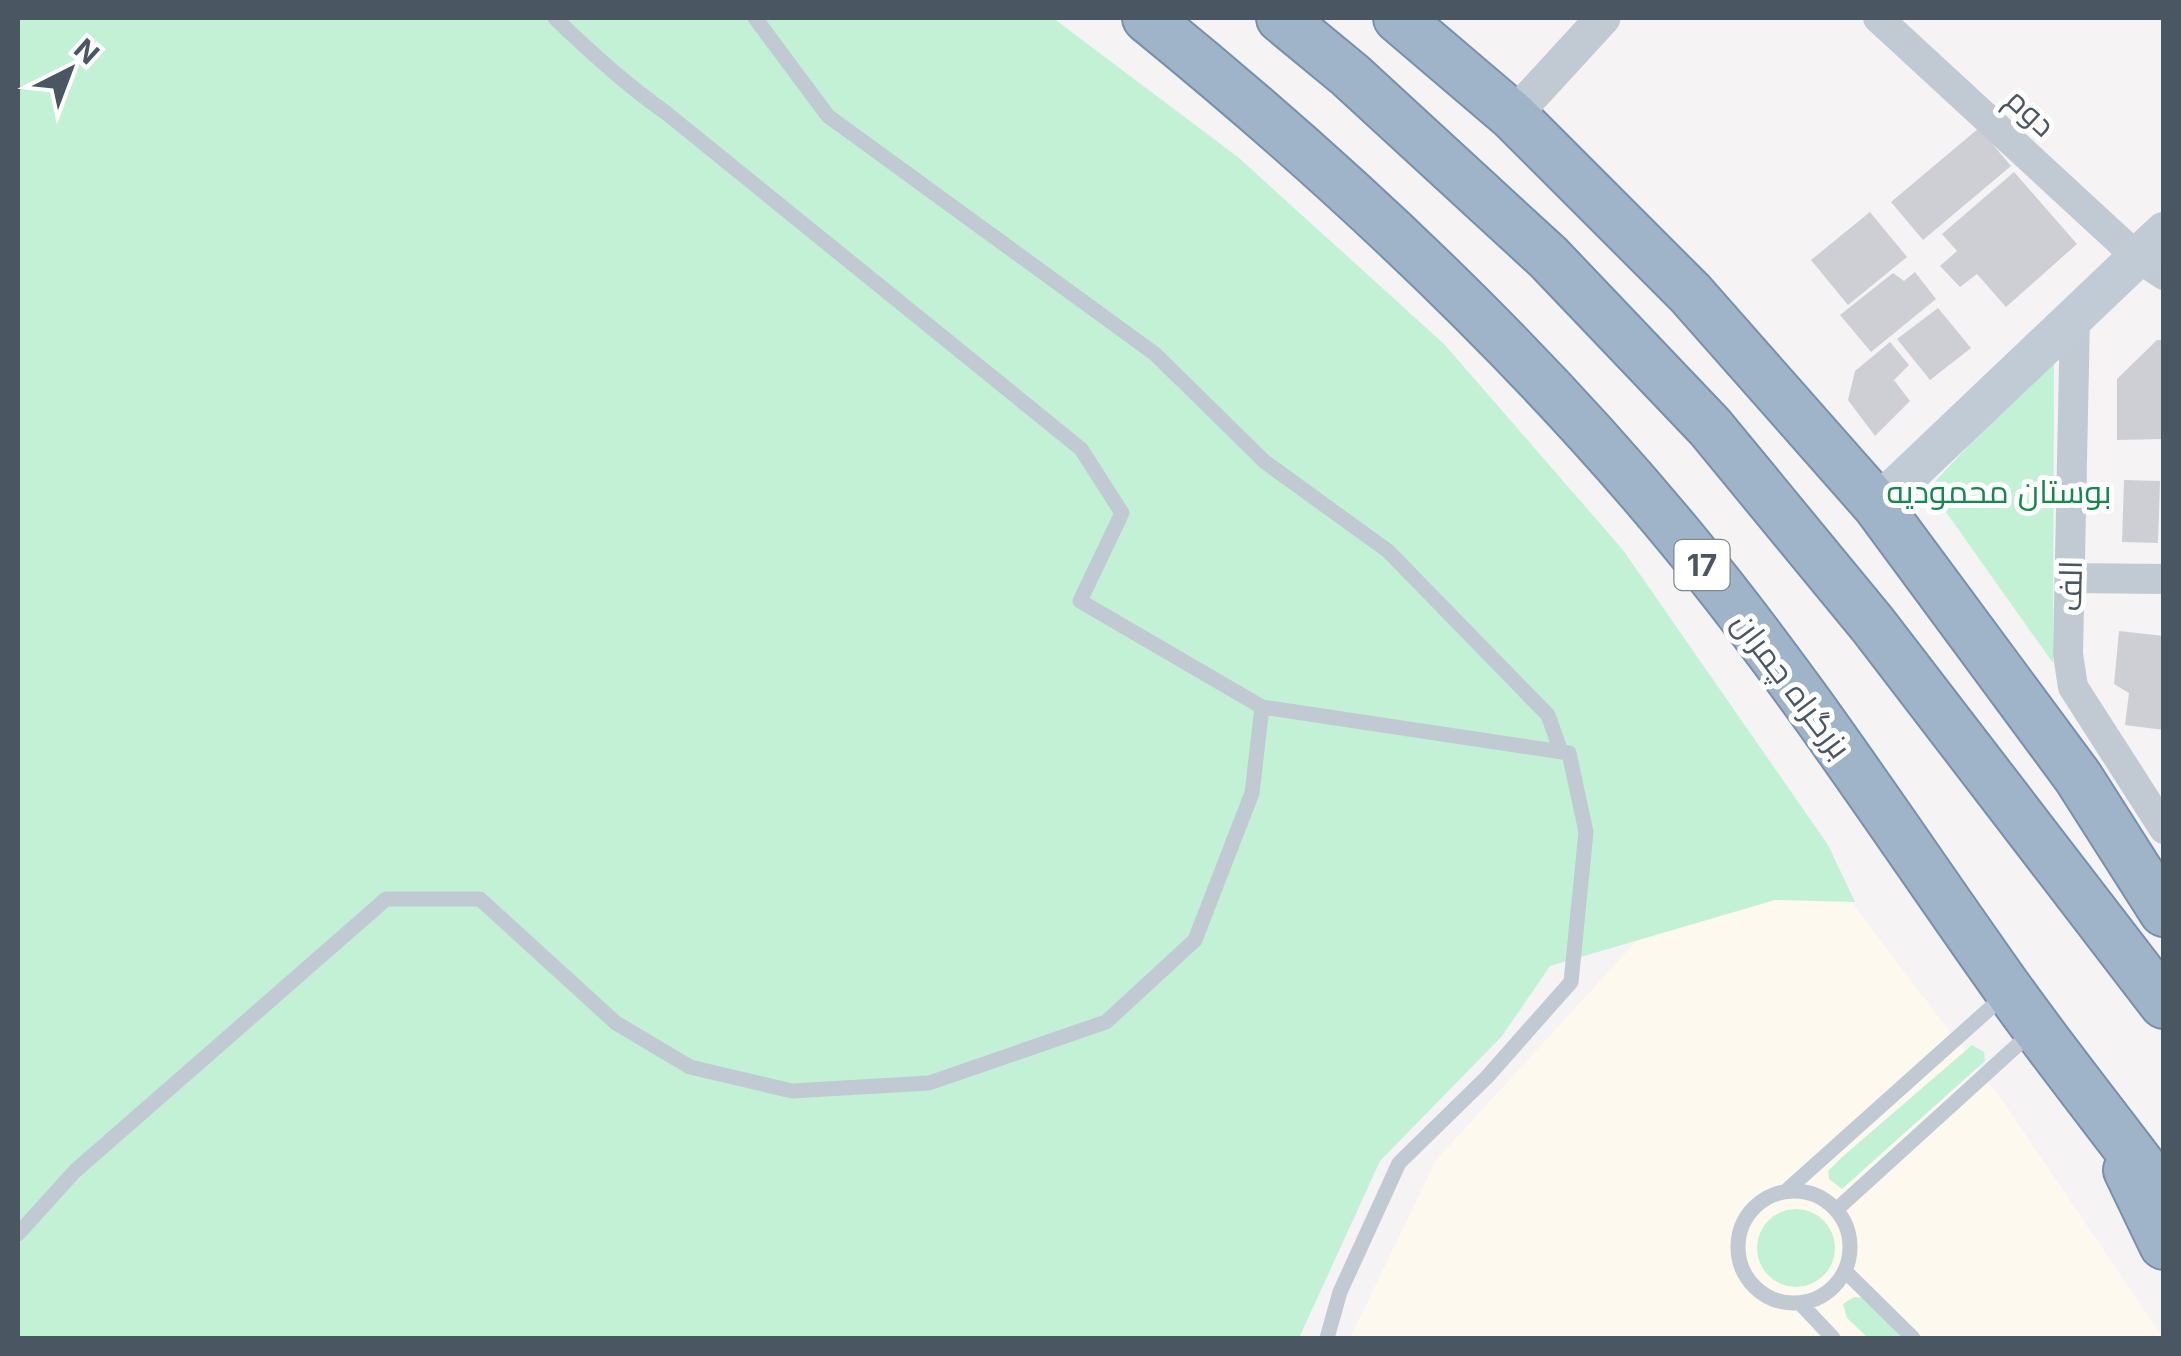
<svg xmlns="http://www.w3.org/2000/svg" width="2181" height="1356" viewBox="0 0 2181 1356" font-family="Inter,Cairo,sans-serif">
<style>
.commercial{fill:#fdf9ef}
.green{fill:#c3f1d5}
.building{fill:#cdcfd5}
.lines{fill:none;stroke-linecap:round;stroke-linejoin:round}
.trunk-casing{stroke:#7690ad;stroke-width:52}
.service{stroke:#c1cad2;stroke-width:15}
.minor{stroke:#c1cad2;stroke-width:30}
.tertiary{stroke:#c1cad2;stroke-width:35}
.secondary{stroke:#c1cbd6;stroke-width:40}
.trunk{stroke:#9fb4c9;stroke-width:48}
.labels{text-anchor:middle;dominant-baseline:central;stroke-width:10;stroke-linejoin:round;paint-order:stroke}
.shield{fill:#fff;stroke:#808990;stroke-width:2.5}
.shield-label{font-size:30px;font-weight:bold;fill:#4a5661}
.street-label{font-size:32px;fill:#4a5661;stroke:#fff}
.park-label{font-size:32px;fill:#17864f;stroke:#fff}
</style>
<rect width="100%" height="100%" fill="#f5f3f3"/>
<path class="commercial" d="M 1770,795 L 2002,1100 L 2163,1338 L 1350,1338 L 1436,1160 Z"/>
<path class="green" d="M 18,18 L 1053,18 L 1239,158 L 1444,344 L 1623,550 L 1828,845 L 1855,902 L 1775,900 L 1550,966 L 1502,1036 L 1380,1161 L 1299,1338 L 18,1338 Z
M 2054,354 L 2053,663 L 1929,488 Z
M 1972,1045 L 1984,1052 L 1985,1061 L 1842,1189 L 1829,1179 L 1828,1171 L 1841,1158 Z
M1757 1248a39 39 0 1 1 78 0a39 39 0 1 1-78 0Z
M 1854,1297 L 1865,1298 L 1902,1338 L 1868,1338 L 1847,1318 L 1843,1304 Z"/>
<path class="building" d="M 1979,128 L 2011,166 L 1923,240 L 1891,202 Z
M 2014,172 L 2077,244 L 2006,307 L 1977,274 L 1960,287 L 1940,266 L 1957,251 L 1942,234 Z
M 1870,212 L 1907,257 L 1848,305 L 1811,260 Z
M 1915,272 L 1936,299 L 1871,352 L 1840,315 L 1893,273 L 1904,281 Z
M 1938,308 L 1971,348 L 1930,380 L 1897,339 Z
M 2157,340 L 2164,340 L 2164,439 L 2117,440 L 2117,379 Z
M 1890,342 L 1909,365 L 1894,380 L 1910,401 L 1875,436 L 1848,400 L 1855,371 Z
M 2124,480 L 2160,481 L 2158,543 L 2122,542 Z
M 2119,631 L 2164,636 L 2164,730 L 2125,725 L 2129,693 L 2114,684 Z"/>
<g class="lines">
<defs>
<path id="trunk" d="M 1147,18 C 1341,176 1526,349 1685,543 C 1802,685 1902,840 2008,989 C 2058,1059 2112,1126 2164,1196
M 1281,18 L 1350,75 L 1549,258 L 1710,427 L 1873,625 L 2164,1004
M 1398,18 L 1513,116 L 1690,293 L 1877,505 L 2078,777 L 2164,912
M 2128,1170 L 2164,1245"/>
</defs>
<use href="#trunk" class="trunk-casing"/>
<path class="service" d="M 755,18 L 828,116 L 1155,354 L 1265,462 L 1388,551 L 1548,715 L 1561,752
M 1262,707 L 1569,753 L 1586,832 L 1571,982 L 1487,1077 L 1399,1163 L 1340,1292 L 1327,1338
M1738 1247a56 56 0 1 1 112 0a56 56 0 1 1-112 0Z
M 1786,1191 L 2006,994
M 1836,1210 L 2033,1031
M 18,1234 L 75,1171 L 386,899 L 480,899 L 616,1023 L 690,1067 L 792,1091 L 929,1083 L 1106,1022 L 1195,940 L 1252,793 L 1262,707 L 1080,601 L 1122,513 L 1081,449 L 665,112 C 625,84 590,52 555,18
M 1845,1271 L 1913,1338
M 1800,1303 L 1833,1338"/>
<path class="minor" d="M 1878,18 L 2137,257 L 2164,275
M 2075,317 L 2068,654 L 2073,687 L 2164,829
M 2070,578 L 2164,579"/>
<path class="tertiary" d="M 1513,116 L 1603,18"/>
<path class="secondary" d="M 1877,505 L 2164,232"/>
<use href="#trunk" class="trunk"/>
</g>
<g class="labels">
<rect class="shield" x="1674.5" y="540" width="55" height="50" rx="8"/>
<g class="shield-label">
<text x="1702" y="565">17</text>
</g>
<g class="street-label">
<text transform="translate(2031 112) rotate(43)">دوم</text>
<text transform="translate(2070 586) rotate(-89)">الف</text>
<text transform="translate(1792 685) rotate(53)">بزرگراه چمران</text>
</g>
<g class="park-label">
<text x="1999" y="491">بوستان محمودیه</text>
</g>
</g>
<rect width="2181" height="1356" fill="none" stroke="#4a5661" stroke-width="40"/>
<g transform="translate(70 70) rotate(42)" stroke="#ffffff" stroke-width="8" paint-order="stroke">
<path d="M0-8L18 38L0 25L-18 38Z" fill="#4a5661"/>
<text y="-15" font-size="28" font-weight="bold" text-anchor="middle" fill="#4a5661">N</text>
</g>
</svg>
